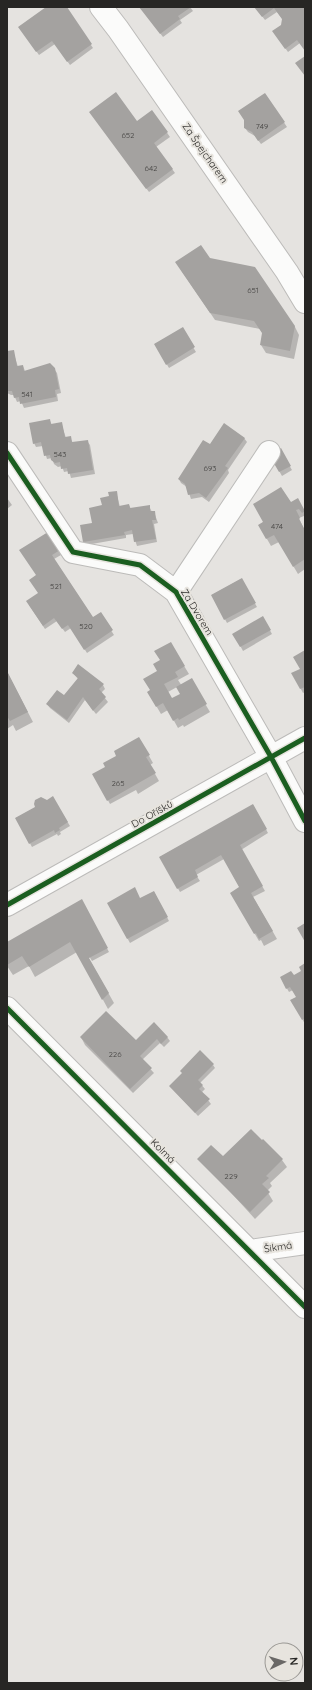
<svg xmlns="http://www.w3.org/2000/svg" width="312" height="1690" viewBox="0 0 312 1690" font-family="Quicksand,sans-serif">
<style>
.shadow{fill:#0003;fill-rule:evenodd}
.building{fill:#a4a2a0}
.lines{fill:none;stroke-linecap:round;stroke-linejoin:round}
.street-casing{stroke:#bcbbb9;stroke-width:24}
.street{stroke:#fbfbfa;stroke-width:22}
.cycleway-casing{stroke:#e7e4de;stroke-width:8}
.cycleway{stroke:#1b5e20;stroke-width:5}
.labels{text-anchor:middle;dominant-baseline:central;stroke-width:4;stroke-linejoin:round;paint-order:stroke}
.number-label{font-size:8px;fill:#464543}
.street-label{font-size:10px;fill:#272624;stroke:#e7e4de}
</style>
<rect width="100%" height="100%" fill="#e5e3e0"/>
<path class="shadow" d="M 47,7 L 65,7 L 93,48 L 70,65 L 55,44 L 39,55 L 22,31 Z
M 140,7 L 190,7 L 193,11 L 180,20 L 182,23 L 163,37 Z
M 255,7 L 305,7 L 305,50 L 300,43 L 288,52 L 276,35 L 282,25 L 283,20 L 277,12 L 265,20 Z
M 265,94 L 287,127 L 261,144 L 255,136 L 248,132 L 245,128 Z
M 152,111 L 170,137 L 156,147 L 175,173 L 149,192 L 93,116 L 137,122 Z
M 181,270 L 295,327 L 299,335 L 294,359 L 266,353 L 261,345 L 263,334 L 260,329 L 215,320 Z
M 182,329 L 196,352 L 169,368 L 155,344 Z
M 13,351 L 18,367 L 23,366 L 25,371 L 54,369 L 57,373 L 61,393 L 57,394 L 58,401 L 24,408 L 21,401 L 17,402 L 14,395 L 11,395 L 7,393 L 7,352 Z
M 50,421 L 52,425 L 61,423 L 66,438 L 70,438 L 73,443 L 87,441 L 90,445 L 95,474 L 71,478 L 69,471 L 64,472 L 62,466 L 58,467 L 54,464 L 52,458 L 47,459 L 43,446 L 36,447 L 34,443 Z
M 244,438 L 247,442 L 228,470 L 229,473 L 209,502 L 202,497 L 191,499 L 187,487 L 181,483 L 179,479 L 210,445 Z
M 280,450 L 292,470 L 282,476 L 270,455 Z
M 116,492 L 120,507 L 129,505 L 131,509 L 149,506 L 152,512 L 154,512 L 158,523 L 154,524 L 157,542 L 137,546 L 133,534 L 126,535 L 126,538 L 86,545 L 84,541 L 93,524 L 110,497 Z
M 7,498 L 12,505 L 7,509 Z
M 297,499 L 305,512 L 305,517 L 304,516 L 299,518 L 305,532 L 305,569 L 298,574 L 279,542 L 271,546 L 259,525 Z
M 47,533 L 61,555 L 54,559 L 93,618 L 100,613 L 114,635 L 87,653 L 71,628 L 65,632 L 57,621 L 45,629 L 29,605 L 39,593 L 37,576 Z
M 241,579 L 257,607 L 227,623 L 212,595 Z
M 263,618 L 272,634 L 243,651 L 234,634 Z
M 170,643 L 189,674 L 178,680 L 182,686 L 191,680 L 210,712 L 184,727 L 183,725 L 178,728 L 168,710 L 161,714 L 148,692 L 151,690 L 161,661 ZM 177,687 L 181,694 L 172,700 L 168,692 Z
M 305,652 L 305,692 L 303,693 L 293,674 L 301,669 Z
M 7,672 L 33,722 L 16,731 L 13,725 L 7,729 Z
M 73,673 L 103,685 L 105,689 L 101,693 L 108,702 L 96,714 L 85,700 L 69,723 L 50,708 L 47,704 L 65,697 L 78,679 Z
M 139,738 L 153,763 L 150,765 L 159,781 L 138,794 L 136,790 L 110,804 L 94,774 L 106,768 L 116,757 Z
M 53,798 L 70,826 L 60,832 L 61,834 L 58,836 L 57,834 L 32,847 L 16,818 Z
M 253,805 L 268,833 L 241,850 L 265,891 L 253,897 L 277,939 L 264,946 L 261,940 L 259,941 L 231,893 L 240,888 L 224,859 L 196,875 L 200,881 L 180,892 L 160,857 Z
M 154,892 L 169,921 L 130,943 L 108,903 L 140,900 Z
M 82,901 L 109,952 L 92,961 L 89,956 L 88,957 L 114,1003 L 108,1009 L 77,952 L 35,977 L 29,966 L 13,975 L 7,966 L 7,944 Z
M 305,965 L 305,1024 L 292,1001 L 298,998 L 293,990 L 289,992 L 281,978 L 294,976 L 302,971 Z
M 81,1037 L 135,1041 L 167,1037 L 170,1041 L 164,1047 L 160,1043 L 142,1060 L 154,1073 L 133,1093 L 85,1045 Z
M 213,1065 L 215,1068 L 200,1083 L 205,1089 L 202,1092 L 211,1104 L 198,1116 L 170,1086 Z
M 223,1158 L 282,1160 L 287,1167 L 270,1183 L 272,1186 L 267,1191 L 273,1201 L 255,1219 L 224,1185 Z"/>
<path class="building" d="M 46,7 L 67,7 L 92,44 L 67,62 L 52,41 L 36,52 L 18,27 Z
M 139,7 L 191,7 L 178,16 L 180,19 L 160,34 Z
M 254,7 L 305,7 L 305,51 L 297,40 L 285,49 L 272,31 L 281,25 L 282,19 L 274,8 L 262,17 Z
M 305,56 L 305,76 L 295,63 Z
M 116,92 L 137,121 L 152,110 L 168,132 L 154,143 L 173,169 L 146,189 L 89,112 Z
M 265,93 L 285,122 L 258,141 L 252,132 L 244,128 L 244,120 L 238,111 Z
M 201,245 L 210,258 L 255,267 L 295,326 L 290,351 L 260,345 L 262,333 L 254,321 L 210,313 L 175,262 Z
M 183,327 L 195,347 L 166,365 L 154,344 Z
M 14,350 L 17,366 L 23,365 L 24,371 L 50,363 L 55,368 L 59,389 L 55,390 L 56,397 L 20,404 L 19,397 L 14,398 L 12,391 L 7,391 L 7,351 Z
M 50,419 L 51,424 L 62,422 L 65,437 L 71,436 L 72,442 L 88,440 L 93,470 L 68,474 L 67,468 L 61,469 L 60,462 L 55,463 L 51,460 L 50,455 L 44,456 L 41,442 L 33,444 L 29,423 Z
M 224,423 L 245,438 L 225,466 L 228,468 L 206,498 L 199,493 L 188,495 L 185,484 L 178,479 L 203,440 L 210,444 Z
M 281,448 L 291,466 L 279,472 L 269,455 Z
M 281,487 L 291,502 L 298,498 L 305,511 L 302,513 L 299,509 L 296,510 L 300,518 L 299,519 L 305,530 L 305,559 L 293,567 L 274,535 L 266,539 L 258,525 L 263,522 L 253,504 Z
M 117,491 L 119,506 L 129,504 L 130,508 L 150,505 L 150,511 L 155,511 L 156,520 L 152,520 L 156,539 L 134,542 L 132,530 L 124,532 L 125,535 L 83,542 L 80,525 L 92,523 L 89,508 L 102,505 L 100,498 L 109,496 L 108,492 Z
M 48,532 L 60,550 L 52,555 L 93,617 L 101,612 L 113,630 L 84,650 L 68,625 L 62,629 L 54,618 L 43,626 L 26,601 L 38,593 L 29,580 L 36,575 L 19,550 Z
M 242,578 L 256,603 L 224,620 L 211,595 Z
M 263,616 L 271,630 L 240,647 L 232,634 Z
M 171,642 L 185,666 L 175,672 L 178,677 L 164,684 L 172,698 L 180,694 L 176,687 L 192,678 L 207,704 L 179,720 L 178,718 L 173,721 L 163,703 L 156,707 L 147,692 L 150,690 L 143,679 L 157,671 L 153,664 L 160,660 L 154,651 Z
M 305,650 L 305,687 L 300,689 L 291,673 L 300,669 L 293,657 Z
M 78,664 L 104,684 L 99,689 L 106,697 L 93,711 L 83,697 L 67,720 L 46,704 L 57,690 L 64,695 L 78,678 L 72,673 Z
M 7,671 L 28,712 L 10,721 L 7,716 Z
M 139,737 L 150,755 L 146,757 L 156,773 L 107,801 L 92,774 L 105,767 L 103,763 L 116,756 L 114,751 Z
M 53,796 L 68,822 L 59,828 L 60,830 L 55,833 L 54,830 L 29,844 L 15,818 L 35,807 L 34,804 L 35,800 L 41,797 L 47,800 Z
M 253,804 L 267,829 L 240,845 L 263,886 L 251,893 L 273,931 L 259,939 L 256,933 L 254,934 L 230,893 L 239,887 L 221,855 L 195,870 L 198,877 L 177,889 L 159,857 Z
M 135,887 L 140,898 L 154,891 L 168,917 L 127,939 L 107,903 Z
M 82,899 L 108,948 L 89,958 L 109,993 L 102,1000 L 70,942 L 29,967 L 22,956 L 7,965 L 7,942 Z
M 305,923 L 305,942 L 297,928 Z
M 305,963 L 305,1018 L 302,1020 L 290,1000 L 296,997 L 290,987 L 286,989 L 280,977 L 291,971 L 294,975 L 301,971 L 299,967 Z
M 106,1011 L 136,1040 L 154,1022 L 168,1037 L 161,1044 L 157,1039 L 140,1056 L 152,1068 L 130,1089 L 80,1037 Z
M 200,1050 L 214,1064 L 198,1080 L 203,1085 L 199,1089 L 210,1099 L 195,1113 L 169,1086 L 182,1073 L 180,1071 Z
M 251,1129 L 262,1140 L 263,1139 L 283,1159 L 266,1176 L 269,1178 L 262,1184 L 270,1192 L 250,1212 L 197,1159 L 211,1145 L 223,1156 Z"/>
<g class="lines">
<defs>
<path id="street" d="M 101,7 L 118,29 L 287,272 L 305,302
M 7,453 L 73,552 L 140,565 L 176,592 L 271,757 L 305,821
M 176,592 L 269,452
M 7,905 L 305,738
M 7,1008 L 305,1307
M 250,1251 L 305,1243"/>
</defs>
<use href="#street" class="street-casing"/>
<use href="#street" class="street"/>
<defs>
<path id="cycleway" d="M 7,453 L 73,552 L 140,565 L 176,592 L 271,757 L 305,821
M 7,905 L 305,738
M 7,1008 L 305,1307"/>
</defs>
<use href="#cycleway" class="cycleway-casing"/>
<use href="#cycleway" class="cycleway"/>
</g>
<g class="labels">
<g class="number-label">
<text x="262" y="126">749</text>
<text x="128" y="135">652</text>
<text x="151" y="168">642</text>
<text x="253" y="290">651</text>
<text x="27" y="394">541</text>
<text x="60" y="454">543</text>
<text x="210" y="468">693</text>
<text x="277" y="526">474</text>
<text x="56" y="586">521</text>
<text x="86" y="626">520</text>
<text x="118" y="783">265</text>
<text x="115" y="1054">226</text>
<text x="231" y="1176">229</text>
</g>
<g class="street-label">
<text transform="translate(205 153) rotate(55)">Za Špejcharem</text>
<text transform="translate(197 612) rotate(59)">Za Dvorem</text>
<text transform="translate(152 814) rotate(-29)">Do Oříšků</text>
<text transform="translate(163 1151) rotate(45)">Kolmá</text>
<text transform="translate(278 1247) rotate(-8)">Šikmá</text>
</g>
</g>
<rect width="312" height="1690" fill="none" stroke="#272624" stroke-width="16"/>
<g transform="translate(284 1662) rotate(86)"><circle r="19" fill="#e7e4de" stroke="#9a9894"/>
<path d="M0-3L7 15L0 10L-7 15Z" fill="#6a6866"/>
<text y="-6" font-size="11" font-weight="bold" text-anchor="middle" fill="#272624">N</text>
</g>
</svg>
